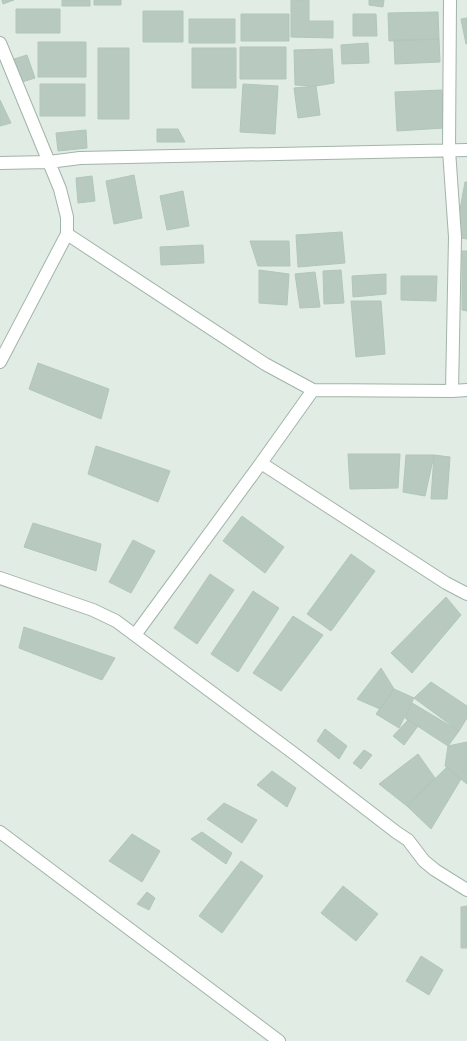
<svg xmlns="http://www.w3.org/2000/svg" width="467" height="1041" viewBox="0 0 467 1041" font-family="Rubik,sans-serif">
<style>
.building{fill:#b8cabf;stroke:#b1c6ba}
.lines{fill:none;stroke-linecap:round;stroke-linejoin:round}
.minor-casing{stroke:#a2b4aa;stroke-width:14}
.minor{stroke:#fff;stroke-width:12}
</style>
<rect width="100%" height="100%" fill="#e0ece4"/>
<path class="building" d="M 2,0 L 14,0 L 3,4 Z
M 62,0 L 90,0 L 90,6 L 62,6 Z
M 94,0 L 121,0 L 121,5 L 94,5 Z
M 291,0 L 309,0 L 309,21 L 333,21 L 333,38 L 291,37 Z
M 369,0 L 384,0 L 383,7 L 369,5 Z
M 16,9 L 60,9 L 60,33 L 16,33 Z
M 143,11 L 183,11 L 183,42 L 143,42 Z
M 438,12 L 439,39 L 389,41 L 388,13 Z
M 241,14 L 289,14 L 289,41 L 241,41 Z
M 353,14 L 376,14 L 377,36 L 353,36 Z
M 467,18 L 467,44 L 466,44 L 461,19 Z
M 189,19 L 235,19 L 235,43 L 189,43 Z
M 439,39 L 440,62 L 395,64 L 394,40 Z
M 38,42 L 86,42 L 86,77 L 38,77 Z
M 368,43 L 369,63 L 342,64 L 341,45 Z
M 240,47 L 286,47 L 286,79 L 240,79 Z
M 98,48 L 129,48 L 129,119 L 98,119 Z
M 192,48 L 236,48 L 236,88 L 192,88 Z
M 332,49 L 334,83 L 316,86 L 295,85 L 294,50 Z
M 27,55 L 35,78 L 22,82 L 14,59 Z
M 40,84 L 85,84 L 85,116 L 40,116 Z
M 243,84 L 278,86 L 275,134 L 240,132 Z
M 316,86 L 320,115 L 298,118 L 294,88 Z
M 442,90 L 444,128 L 397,131 L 395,92 Z
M 0,100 L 11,123 L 0,126 Z
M 157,129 L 178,129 L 185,142 L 157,142 Z
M 86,130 L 87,148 L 58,151 L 56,133 Z
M 134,175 L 142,218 L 114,224 L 106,181 Z
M 92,176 L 95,201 L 78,203 L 76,178 Z
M 465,182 L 467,182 L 467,239 L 455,237 Z
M 183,191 L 189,226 L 167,230 L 160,196 Z
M 342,232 L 345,263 L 298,267 L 296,235 Z
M 250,241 L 289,241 L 290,266 L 258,266 Z
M 203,245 L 204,263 L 161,265 L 160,247 Z
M 462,251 L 467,251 L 467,311 L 462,310 Z
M 259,270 L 289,274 L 287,305 L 259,303 Z
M 341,270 L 344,303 L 324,304 L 323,271 Z
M 315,272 L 320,307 L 300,308 L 295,274 Z
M 386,274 L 386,294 L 353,297 L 352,276 Z
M 401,276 L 437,276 L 436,301 L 401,300 Z
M 351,301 L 381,301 L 385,354 L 356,357 Z
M 38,363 L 109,389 L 101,419 L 29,389 Z
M 96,446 L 170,471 L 158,502 L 88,474 Z
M 348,454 L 400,454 L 398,488 L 350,489 Z
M 406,455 L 434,455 L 425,496 L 403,492 Z
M 434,455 L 450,457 L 447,499 L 431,499 Z
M 242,516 L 284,547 L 265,573 L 223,541 Z
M 33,523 L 101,544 L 96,571 L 24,547 Z
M 133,540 L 155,551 L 131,593 L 109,582 Z
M 351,554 L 375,571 L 331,631 L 307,614 Z
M 210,574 L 234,590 L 197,644 L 174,628 Z
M 253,591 L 279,608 L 238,672 L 211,654 Z
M 446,597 L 461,615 L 412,673 L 391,653 Z
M 293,616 L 323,635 L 281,691 L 253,673 Z
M 24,627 L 115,658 L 102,680 L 19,648 Z
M 381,668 L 394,689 L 380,709 L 357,699 Z
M 431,682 L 467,706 L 467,718 L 459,731 L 414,698 Z
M 394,689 L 414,698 L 399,728 L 376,714 Z
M 412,703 L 459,731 L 448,746 L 405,718 Z
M 408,720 L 418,726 L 404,745 L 393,736 Z
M 325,729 L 347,746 L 339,759 L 317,741 Z
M 467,742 L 467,784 L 445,766 L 448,746 Z
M 364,750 L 372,755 L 361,769 L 353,763 Z
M 418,754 L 435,778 L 407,806 L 379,784 Z
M 447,767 L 461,779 L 431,829 L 407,806 Z
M 272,771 L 296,788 L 287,807 L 257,785 Z
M 224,803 L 257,820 L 242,843 L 207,819 Z
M 202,832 L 232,853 L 226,864 L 191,839 Z
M 132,834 L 160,851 L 142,882 L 109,861 Z
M 241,861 L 263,876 L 222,933 L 199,916 Z
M 343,886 L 378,914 L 356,941 L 321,913 Z
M 147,892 L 155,898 L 149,910 L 137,904 Z
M 467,906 L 467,948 L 461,948 L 461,907 Z
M 421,956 L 443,970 L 429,995 L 406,981 Z"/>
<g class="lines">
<defs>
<path id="minor" d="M 450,0 L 449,150 L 455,237 L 452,391
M 0,43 L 60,189 L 67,217 L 67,234 L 0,362
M 0,163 L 49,162 L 80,158 L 467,150
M 67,234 L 265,364 L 313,390 L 261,463 L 135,635
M 313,390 L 452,391 L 467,390
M 261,463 L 446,583 L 467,594
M 0,578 L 93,610 L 116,621 L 296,755 L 396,832 L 408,840 L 424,861 L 435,870 L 467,890
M 0,832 L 279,1041"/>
</defs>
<use href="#minor" class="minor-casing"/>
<use href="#minor" class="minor"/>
</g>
</svg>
